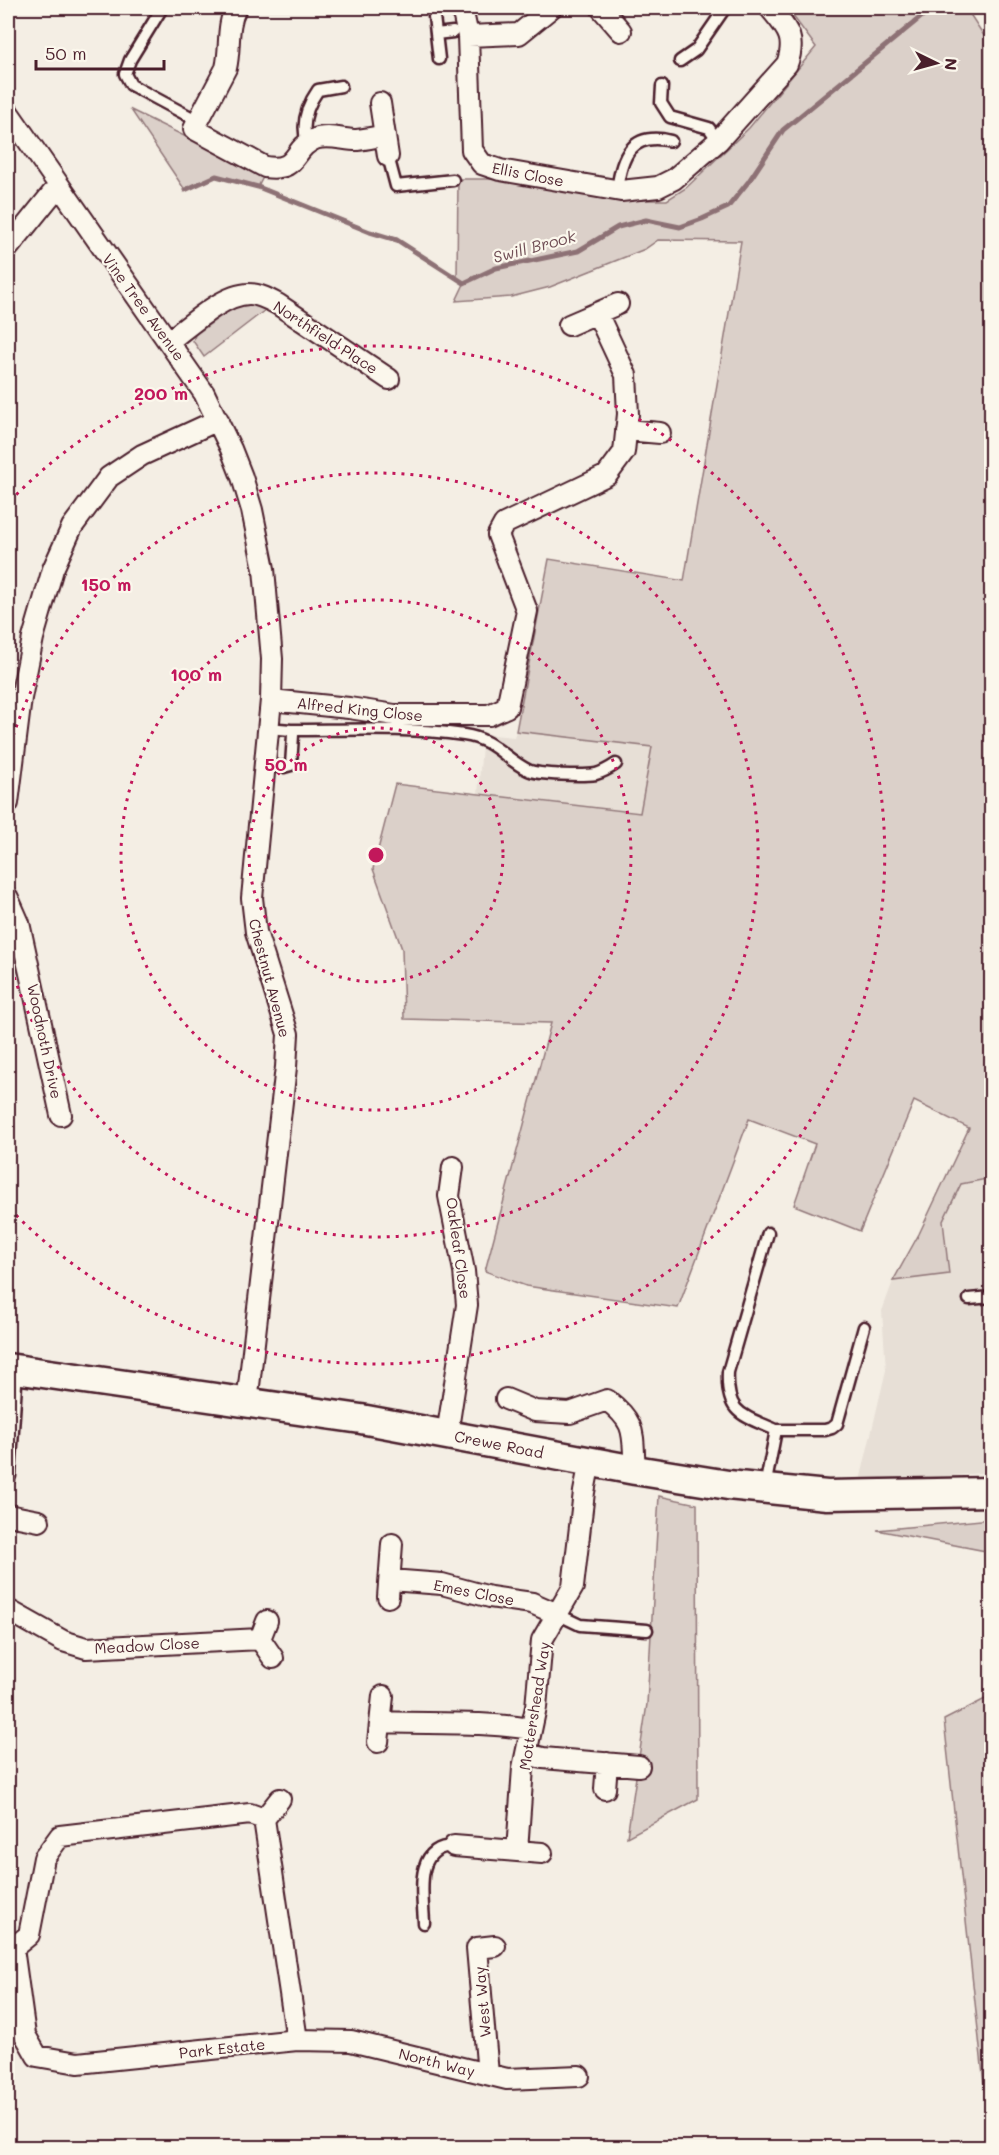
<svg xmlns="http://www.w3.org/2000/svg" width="999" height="2155" viewBox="0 0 999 2155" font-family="Mali,sans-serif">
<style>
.built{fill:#e7dfd6}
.green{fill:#dbd0c9;stroke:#92787a;stroke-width:1.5}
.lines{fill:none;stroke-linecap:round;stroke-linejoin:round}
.stream{stroke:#8d7174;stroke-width:5}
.service-casing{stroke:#4a1f2b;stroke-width:15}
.minor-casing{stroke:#4a1f2b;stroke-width:24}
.secondary-casing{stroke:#4a1f2b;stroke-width:33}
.service{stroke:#fbf7ec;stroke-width:10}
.minor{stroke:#fbf7ec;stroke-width:20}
.secondary{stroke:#fbf7ec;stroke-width:28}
.ring{fill:none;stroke:#c2185b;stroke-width:3;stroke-dasharray:3 6}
.labels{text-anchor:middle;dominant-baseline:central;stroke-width:4.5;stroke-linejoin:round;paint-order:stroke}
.street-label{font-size:15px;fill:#4a1f2b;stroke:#fbf7ec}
.water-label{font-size:16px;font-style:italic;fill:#714f56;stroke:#fbf7ec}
.centre{fill:#c2185b;stroke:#fbf7ec;stroke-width:3}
.ring-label{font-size:18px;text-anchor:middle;font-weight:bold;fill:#c2185b;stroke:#fbf7ec;stroke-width:4.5;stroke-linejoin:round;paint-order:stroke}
</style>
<rect width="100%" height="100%" fill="#f4eee4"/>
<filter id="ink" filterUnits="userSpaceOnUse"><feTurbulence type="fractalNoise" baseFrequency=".0167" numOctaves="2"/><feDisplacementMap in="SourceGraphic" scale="12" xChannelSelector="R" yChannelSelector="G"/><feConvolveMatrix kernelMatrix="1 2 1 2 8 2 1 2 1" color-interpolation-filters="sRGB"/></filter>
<g filter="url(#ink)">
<path class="built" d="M 516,731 L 652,747 L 640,813 L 478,794 L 483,734 L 514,737 Z
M 991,1178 L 991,1472 L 930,1478 L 860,1481 L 886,1370 L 882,1311 L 893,1281 L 949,1274 L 943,1221 L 961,1184 Z"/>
<path class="green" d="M 787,8 L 966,8 L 992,48 L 992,1178 L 961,1184 L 943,1221 L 949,1274 L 893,1281 L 919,1234 L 969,1128 L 914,1101 L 860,1231 L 794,1205 L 815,1144 L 749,1119 L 678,1308 L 526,1286 L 485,1271 L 551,1023 L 404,1019 L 402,949 L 373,869 L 395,784 L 640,813 L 652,747 L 516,731 L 549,559 L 684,581 L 741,241 L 658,240 L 645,249 L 550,287 L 511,297 L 456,301 L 464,284 L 457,278 L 458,179 L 500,179 L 616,200 L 667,200 L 686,188 L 749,128 L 816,47 Z
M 131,110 L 264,175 L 258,187 L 216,177 L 185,190 Z
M 253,301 L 269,307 L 204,357 L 193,341 L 195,335 L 231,309 Z
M 659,1496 L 697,1504 L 698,1799 L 627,1837 L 647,1704 Z
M 991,1519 L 991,1552 L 877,1530 Z
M 991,1696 L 992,2147 L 991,2148 L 944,1720 Z"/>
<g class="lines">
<path class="stream" d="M 185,190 L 216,176 L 258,187 L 370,232 L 397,240 L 464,283 L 496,268 L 578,251 L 618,227 L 646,220 L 680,227 L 702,219 L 728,207 L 749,181 L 783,130 L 932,8"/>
<defs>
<path id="service" d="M 162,8 L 130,60 L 125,74 L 131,85 L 198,121
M 433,8 L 439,59
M 436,34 L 453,32
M 680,61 L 696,50 L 725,8
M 662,86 L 661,103 L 670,117 L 709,128 L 718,141
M 307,143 C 301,124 306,107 318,90 L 341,86
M 388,156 L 396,186 L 453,180
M 617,191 C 621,157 631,131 671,141
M 291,730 C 348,730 407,727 464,735 C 494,739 505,759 528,770 C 538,775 584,776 596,774 C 603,772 610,768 616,764
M 264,766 L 284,767 L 291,765 L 293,735 L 291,730 L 268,728
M 969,1299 L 992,1297
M 776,1430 L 825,1430 L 832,1428 L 837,1424 L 864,1327
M 8,1481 L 10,1476 L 17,1369
M 765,1487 L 776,1430 C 742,1415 726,1414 728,1372 L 768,1233
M 557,1614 L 580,1625 L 647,1630
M 424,1923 C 423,1895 413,1846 454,1846"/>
<path id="minor" d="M 236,8 C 226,26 231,48 226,68 L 194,129 L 265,167 C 300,172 291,149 315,139 C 327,134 344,140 357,140 C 366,139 376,137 385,135
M 462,8 L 468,36 L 472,150 L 482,164 L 500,170 L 621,191 L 658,187 L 674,179 L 718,141 L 787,64 C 797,37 786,28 770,8
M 601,8 L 621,31
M 468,36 L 519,34 L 551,8
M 380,103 L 388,156
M 8,112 L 204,393 L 231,449 L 242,477 L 252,510 L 264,569 L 272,659 L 271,700 L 252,898 L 256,932 L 288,1034 L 286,1067 L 247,1403
M 8,248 L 59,185
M 569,325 L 618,304
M 169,341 C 189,326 223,294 249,294 C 260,294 270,300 279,305 L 389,379
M 626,430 L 660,433
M 271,700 L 349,708 L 395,715 L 489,715 L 507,707 L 527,611 L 498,535 L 504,524 L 607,475 L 624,452 L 628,414 L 626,375 L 597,313
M 8,803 L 21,698 L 33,638 L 53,569 L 72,527 L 109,477 L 142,455 L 218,420
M 8,898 L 19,923 L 61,1115
M 506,1399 L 535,1411 L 570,1413 L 607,1400 C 638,1424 632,1434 635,1470
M 447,1435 L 467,1305 L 464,1271 L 449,1196 L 453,1167
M 8,1515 L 39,1521
M 390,1580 L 442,1584 L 490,1597 L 532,1603 L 557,1614
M 388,1597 L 392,1544
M 8,1610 L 63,1641 L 86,1648 L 260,1639 L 267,1621
M 260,1639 L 273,1658
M 381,1722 C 431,1724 481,1721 531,1729
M 378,1742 L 383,1696
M 526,1754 L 543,1758 L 639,1766
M 605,1789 L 607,1763
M 454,1846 L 542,1853
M 517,1851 L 523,1768 L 536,1707 L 542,1640 L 573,1587 L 584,1492 L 590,1461
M 8,1948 L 13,1948 L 25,2035 L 37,2056 L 78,2063 L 297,2040 L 264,1819 L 280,1799
M 13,1948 L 29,1935 L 44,1858 L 60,1836 L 250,1814 L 264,1819
M 297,2040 L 351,2041 L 507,2079 L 579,2076
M 488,2074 L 477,1948 L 495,1946"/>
<path id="secondary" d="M 8,1368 L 361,1419 L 635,1470 L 728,1485 L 827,1495 L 992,1492"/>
</defs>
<use href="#service" class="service-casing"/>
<use href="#minor" class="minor-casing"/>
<use href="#secondary" class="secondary-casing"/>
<use href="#service" class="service"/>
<use href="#minor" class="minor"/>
<use href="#secondary" class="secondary"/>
</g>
</g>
<g class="ring">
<circle cx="376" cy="855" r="127"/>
<circle cx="376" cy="855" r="255"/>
<path d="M8 753A382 382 0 1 1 8 957"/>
<path d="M10 501A509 509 0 1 1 10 1209"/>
</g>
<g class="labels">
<g class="street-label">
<text transform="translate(528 174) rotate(11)">Ellis Close</text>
<text transform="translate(144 307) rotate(54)">Vine Tree Avenue</text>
<text transform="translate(326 337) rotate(33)">Northfield Place</text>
<text transform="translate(360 709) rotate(6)">Alfred King Close</text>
<text transform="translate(270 978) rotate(75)">Chestnut Avenue</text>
<text transform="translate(45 1041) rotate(78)">Woodnoth Drive</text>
<text transform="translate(459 1248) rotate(82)">Oakleaf Close</text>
<text transform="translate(499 1444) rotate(11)">Crewe Road</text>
<text transform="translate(474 1592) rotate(11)">Emes Close</text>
<text transform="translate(147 1645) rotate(-3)">Meadow Close</text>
<text transform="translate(534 1706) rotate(-81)">Mottershead Way</text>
<text transform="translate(482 2002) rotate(-95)">West Way</text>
<text transform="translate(222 2048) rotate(-6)">Park Estate</text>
<text transform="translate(437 2062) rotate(14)">North Way</text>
</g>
<g class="water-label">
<text transform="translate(534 246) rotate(-15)">Swill Brook</text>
</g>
</g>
<circle cx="376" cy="855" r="9" class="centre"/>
<g class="ring-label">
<text x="161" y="400">200 m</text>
<text x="106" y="591">150 m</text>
<text x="196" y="681">100 m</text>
<text x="286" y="771">50 m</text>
</g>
<rect width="999" height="2155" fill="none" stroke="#fbf7ec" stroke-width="30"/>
<rect x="15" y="15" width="969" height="2125" fill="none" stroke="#4a1f2b" stroke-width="2" filter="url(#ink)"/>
<g transform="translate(936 63) rotate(95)" stroke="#fbf7ec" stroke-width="4.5" paint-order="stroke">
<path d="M0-4.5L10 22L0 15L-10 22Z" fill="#4a1f2b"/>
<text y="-9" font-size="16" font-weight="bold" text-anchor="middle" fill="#4a1f2b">N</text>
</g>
<path d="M36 60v9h128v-9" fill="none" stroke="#4a1f2b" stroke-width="3"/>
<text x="45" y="60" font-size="18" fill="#4a1f2b" stroke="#fbf7ec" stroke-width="4.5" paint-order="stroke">50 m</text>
</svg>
